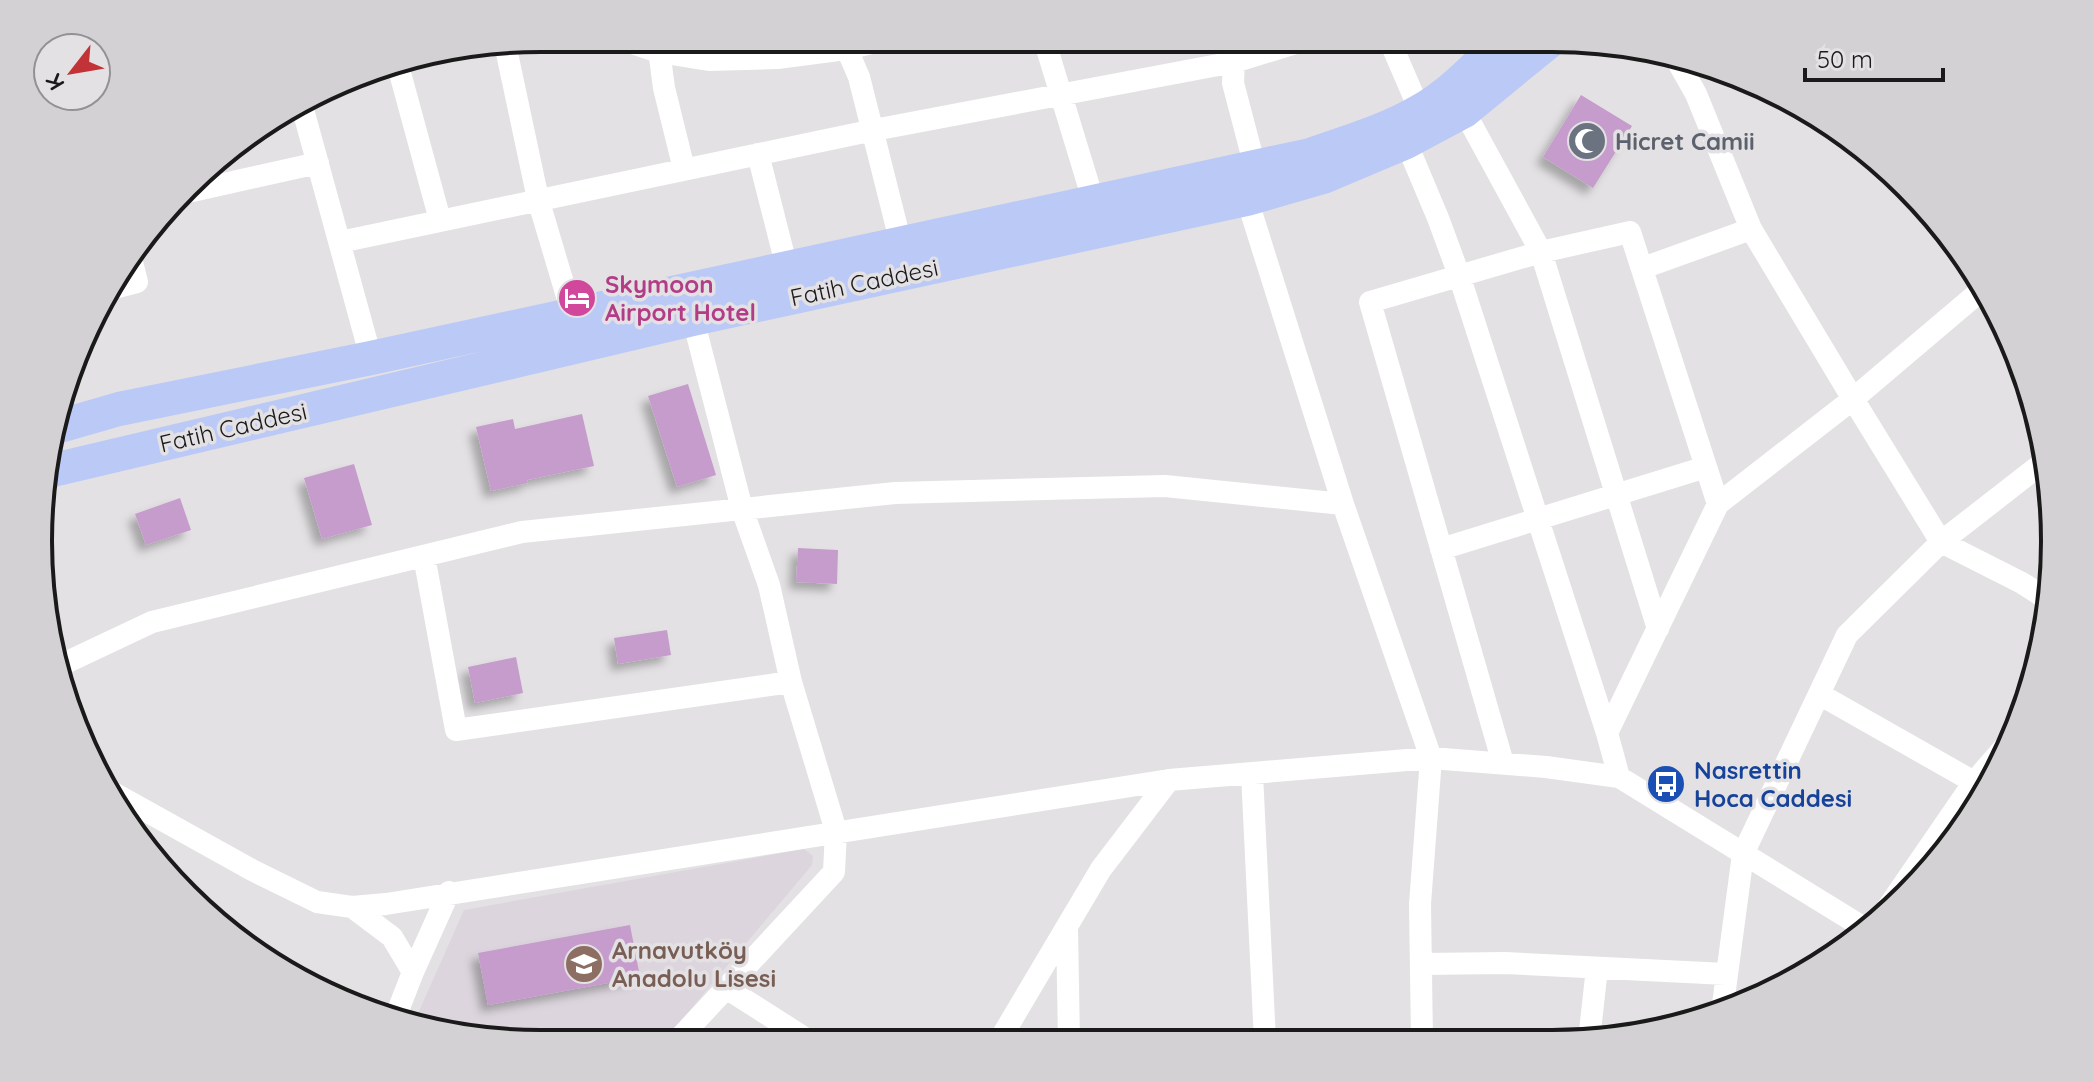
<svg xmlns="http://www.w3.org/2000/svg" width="2093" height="1082" viewBox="0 0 2093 1082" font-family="Quicksand,sans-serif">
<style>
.built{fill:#dcd5dd}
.building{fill:#c69ccd;filter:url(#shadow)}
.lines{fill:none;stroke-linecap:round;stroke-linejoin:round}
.minor{stroke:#fff;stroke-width:22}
.tertiary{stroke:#fff;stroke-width:26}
.primary{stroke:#bbc9f6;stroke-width:34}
.labels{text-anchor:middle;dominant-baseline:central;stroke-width:7;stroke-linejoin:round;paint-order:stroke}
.worship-label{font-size:24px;font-weight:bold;fill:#5b616d;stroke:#e3e1e3;text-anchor:start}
.street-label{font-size:24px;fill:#1b1a1b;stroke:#e3e1e3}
.hotel-label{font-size:24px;font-weight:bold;fill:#b23c85;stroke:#e3e1e3;text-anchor:start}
.transit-label{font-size:24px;font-weight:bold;fill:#164399;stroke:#e3e1e3;text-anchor:start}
.education-label{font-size:24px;font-weight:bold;fill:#785e54;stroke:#e3e1e3;text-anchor:start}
.rim{fill:none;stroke:#1b1a1b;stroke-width:4}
</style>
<defs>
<filter id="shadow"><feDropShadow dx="-7" dy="7" stdDeviation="4" flood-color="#0004"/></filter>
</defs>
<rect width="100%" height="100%" fill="#e3e1e3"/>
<path class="built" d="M 804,849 L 813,856 L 812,865 L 663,1042 L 509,1043 L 416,1018 L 464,910 Z"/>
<path class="building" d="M 1581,95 L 1632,126 L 1593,188 L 1543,157 Z
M 688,384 L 716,475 L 677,487 L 648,396 Z
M 582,414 L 594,466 L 527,480 L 528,483 L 491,491 L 476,427 L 513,419 L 515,429 Z
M 354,464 L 372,525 L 322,539 L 304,478 Z
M 180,498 L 191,530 L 146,545 L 135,514 Z
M 798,548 L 838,550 L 837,584 L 796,582 Z
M 667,630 L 671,655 L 618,664 L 614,638 Z
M 516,657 L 523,693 L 475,703 L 468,667 Z
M 630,925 L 640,977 L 488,1005 L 478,953 Z"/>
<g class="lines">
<path class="minor" d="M 1044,39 L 1094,203
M 1227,39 L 1234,62 L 1233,83 L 1255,167
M 1389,39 L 1420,111
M 505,44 L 538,199 L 572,313
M 846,47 L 859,77 L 901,244
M 659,50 L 664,88 L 684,169
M 397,62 L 440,220
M 1679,64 L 1696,94 L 1751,229 L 1853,399 L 1941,542 L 2022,583 L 2047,599
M 302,106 L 371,358
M 1464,111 L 1541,252 L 1658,629
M 1406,142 L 1438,218 L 1459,275 L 1607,733
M 758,154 L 787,268
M 188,192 L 318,163
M 1247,199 L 1343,504 L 1431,758 L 1420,904 L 1422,1040
M 340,242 L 874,130 L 1234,62 L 1309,39
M 1643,268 L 1751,229
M 110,289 L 137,282 L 130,254
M 1441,549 L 1706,467
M 424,556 L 456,730 L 791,682
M 63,664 L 152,622 L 522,532 L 895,493 L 1165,486 L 1343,504
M 1819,694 L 1974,782
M 1503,763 L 1370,302 L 1541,252 L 1630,232 L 1718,504
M 1252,774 L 1265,1041
M 1619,777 L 1607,733 L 1718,504 L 1853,399 L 1978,293
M 110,791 L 252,870 L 317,902 L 352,907 L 386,904 L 1169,780 L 1431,758 L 1546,767 L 1619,777 L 1866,929
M 352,907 L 392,937 L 413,972
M 1884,913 L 1974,782 L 2009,742
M 1067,929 L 1069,1041
M 1422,964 L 1505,963 L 1726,974
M 726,988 L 811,1042
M 1722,1012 L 1743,854 L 1847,635 L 1941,542 L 2040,465
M 397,1013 L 413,972 L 449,892
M 1589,1040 L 1597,968
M 999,1041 L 1101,869 L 1169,780
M 676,1042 L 834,872 L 836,831 L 791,682 L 769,585 L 742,509 L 693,319"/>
<path class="tertiary" d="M 623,38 L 659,50 L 709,58 L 777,56 L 846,47 L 884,38"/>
<path class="primary" d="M 53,428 L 119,409 L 371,358 L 1310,155 C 1347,142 1386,131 1420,111 C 1452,93 1478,64 1505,39
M 49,471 L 693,319 L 1247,199 L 1323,177 L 1406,142 L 1464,111 L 1552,39"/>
</g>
<defs>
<symbol id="mosque-disc" viewBox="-11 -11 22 22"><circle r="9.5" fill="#6b7280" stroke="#e3e1e3"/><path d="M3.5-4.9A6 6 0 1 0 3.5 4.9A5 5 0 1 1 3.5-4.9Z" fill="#fff"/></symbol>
<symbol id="hotel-disc" viewBox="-11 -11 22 22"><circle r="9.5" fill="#d1479c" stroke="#e3e1e3"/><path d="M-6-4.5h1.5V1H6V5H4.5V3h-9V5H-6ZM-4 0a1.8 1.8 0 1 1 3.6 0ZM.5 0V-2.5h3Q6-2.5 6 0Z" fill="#fff"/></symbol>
<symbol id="bus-disc" viewBox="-11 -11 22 22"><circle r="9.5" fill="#1a4fb4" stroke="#e3e1e3"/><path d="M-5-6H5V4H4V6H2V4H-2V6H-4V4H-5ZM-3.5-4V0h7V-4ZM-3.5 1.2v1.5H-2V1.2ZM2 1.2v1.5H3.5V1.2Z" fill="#fff"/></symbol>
<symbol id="school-disc" viewBox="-11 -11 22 22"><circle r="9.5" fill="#8d6e63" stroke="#e3e1e3"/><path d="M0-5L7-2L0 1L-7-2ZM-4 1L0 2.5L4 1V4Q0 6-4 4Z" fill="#fff"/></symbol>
</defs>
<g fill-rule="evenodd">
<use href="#mosque-disc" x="1565" y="119" width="44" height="44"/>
<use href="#hotel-disc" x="555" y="276" width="44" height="44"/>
<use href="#bus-disc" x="1644" y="762" width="44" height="44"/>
<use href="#school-disc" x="562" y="942" width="44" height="44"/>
</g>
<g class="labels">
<g class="worship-label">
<text x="1615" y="141">Hicret Camii</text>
</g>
<g class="street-label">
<text transform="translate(864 282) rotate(-12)">Fatih Caddesi</text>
<text transform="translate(233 427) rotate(-13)">Fatih Caddesi</text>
</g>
<g class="hotel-label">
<text x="605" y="284">Skymoon<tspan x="605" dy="28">Airport Hotel</tspan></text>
</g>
<g class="transit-label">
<text x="1694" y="770">Nasrettin<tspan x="1694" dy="28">Hoca Caddesi</tspan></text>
</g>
<g class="education-label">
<text x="612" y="950">Arnavutköy<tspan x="612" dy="28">Anadolu Lisesi</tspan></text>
</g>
</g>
<path d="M0 0H2093V1082H0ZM541 52H1552A489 489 0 0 1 2041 541V541A489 489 0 0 1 1552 1030H541A489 489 0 0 1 52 541V541A489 489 0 0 1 541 52Z" fill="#d3d1d3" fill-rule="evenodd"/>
<path class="rim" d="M541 52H1552A489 489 0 0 1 2041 541V541A489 489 0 0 1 1552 1030H541A489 489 0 0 1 52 541V541A489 489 0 0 1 541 52Z"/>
<g transform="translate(72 72) rotate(239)"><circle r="38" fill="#e3e1e3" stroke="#939193" stroke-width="2"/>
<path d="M0-6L14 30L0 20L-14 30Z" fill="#c23337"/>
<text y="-12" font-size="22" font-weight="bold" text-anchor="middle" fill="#1b1a1b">K</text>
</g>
<path d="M1805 68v12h138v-12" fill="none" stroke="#1b1a1b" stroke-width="4"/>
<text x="1817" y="68" font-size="24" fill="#1b1a1b" stroke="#e3e1e3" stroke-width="6" paint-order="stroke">50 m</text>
</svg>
